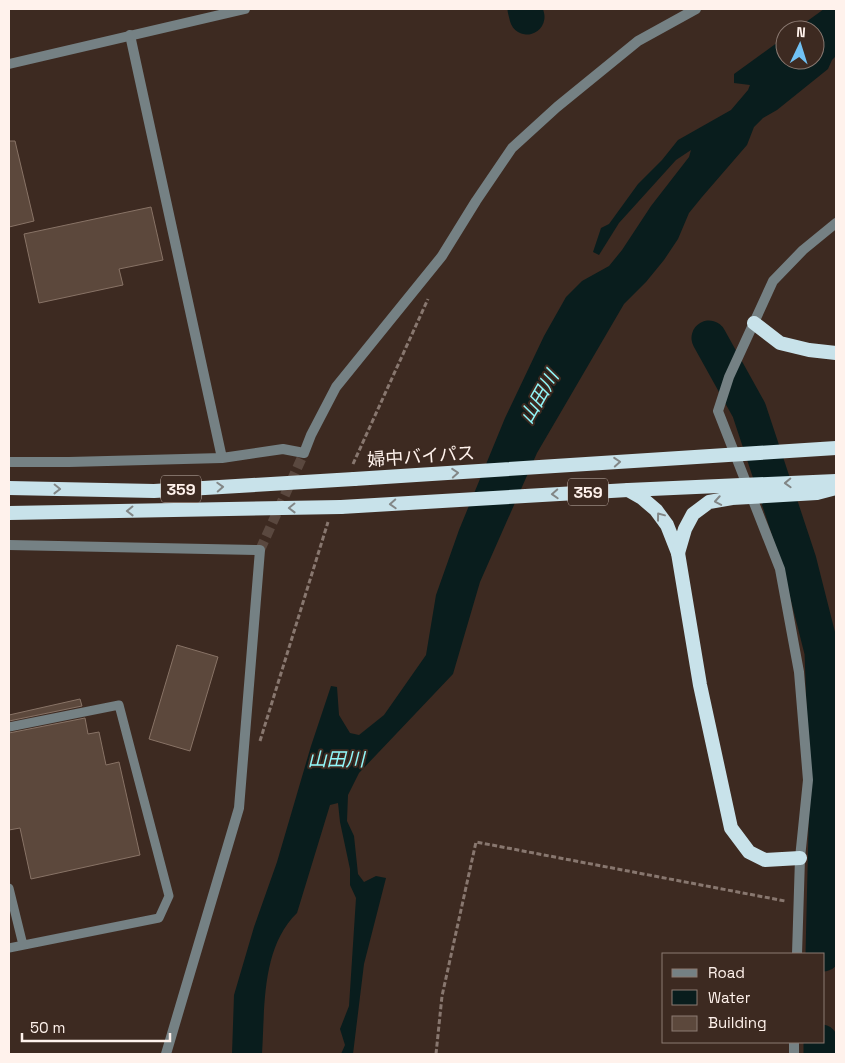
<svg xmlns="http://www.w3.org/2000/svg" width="845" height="1063" viewBox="0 0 845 1063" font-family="'Space Grotesk','Noto Sans JP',sans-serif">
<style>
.water{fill:#091d1d}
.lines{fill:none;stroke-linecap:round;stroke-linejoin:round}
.river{stroke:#091d1d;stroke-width:35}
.building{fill:#5c483c;stroke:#887366}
.minor-tunnel{stroke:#5a483f;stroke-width:10;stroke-dasharray:10 5;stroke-linecap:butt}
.path{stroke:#88776f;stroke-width:3;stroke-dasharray:5 2.5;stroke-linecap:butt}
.service{stroke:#758184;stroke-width:9}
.minor{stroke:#758184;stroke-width:10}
.tertiary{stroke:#758184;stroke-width:10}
.trunk{stroke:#c8e2ea;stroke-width:14}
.trunk-bridge{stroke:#c8e2ea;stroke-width:14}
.oneway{stroke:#828686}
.labels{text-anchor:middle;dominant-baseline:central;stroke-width:4;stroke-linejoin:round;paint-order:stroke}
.shield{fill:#3d2a21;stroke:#c5b6af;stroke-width:1}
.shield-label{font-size:16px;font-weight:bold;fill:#fff2ec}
.street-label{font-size:18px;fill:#fff2ec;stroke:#3d2a21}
.water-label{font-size:19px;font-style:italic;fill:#92f7f9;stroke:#3d2a21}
</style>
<rect width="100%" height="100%" fill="#3d2a21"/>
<path class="water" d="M 824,9 L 836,9 L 836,56 L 832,60 L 828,69 L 777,110 L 763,118 L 754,127 L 747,145 L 702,197 L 689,213 L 678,239 L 664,260 L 646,282 L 624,304 L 537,453 L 480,582 L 453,674 L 359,773 L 348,795 L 347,821 L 354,836 L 358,874 L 364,882 L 376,876 L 386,878 L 364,964 L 353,1054 L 341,1054 L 345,1045 L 340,1029 L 349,1006 L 356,898 L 350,885 L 350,869 L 340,822 L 338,803 L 330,805 L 297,913 C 261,948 265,1008 262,1054 L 232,1054 L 234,995 L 254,927 L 277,862 L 311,746 L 331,686 L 337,687 L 339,715 L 350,733 L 359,735 L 384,715 L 426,655 L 436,595 L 459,530 L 505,418 L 544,336 L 566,297 L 582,281 L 609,266 L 622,250 L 651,206 L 689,157 L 691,150 L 676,160 L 619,223 L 599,255 L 593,252 L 601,228 L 609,224 L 638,184 L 662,160 L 678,140 L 731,110 L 748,90 L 750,85 L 734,83 L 734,74 L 785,37 L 785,60 L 815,60 L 815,30 L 795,30 Z"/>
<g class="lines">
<path class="river" d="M 525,9 L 527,17
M 709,338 L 749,410 L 799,561 L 822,652 L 827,789 L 823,954
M 821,1054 L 821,1042"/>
</g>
<path class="building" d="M 9,141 L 15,141 L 34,221 L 9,227 Z
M 151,207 L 163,260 L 119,269 L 123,285 L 39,303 L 24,234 Z
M 177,645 L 218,657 L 190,751 L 149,739 Z
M 80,699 L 82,706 L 9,721 L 9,715 Z
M 85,718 L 88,734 L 99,732 L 106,765 L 119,762 L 140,855 L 31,879 L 20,828 L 9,830 L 9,733 Z"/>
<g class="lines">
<path class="minor-tunnel" d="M 260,550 L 304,453"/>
<path class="path" d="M 353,464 L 428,299
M 260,741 L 328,522
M 436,1054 L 442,996 L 476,842 L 785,901"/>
<path class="service" d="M 9,727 L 119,705 L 169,896 L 159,918 L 9,948
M 9,888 L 23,945"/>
<path class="minor" d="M 130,35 L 222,458
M 9,462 L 69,462 L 222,458 L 283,449 L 304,453 L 311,435 L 336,387 L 442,256 L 476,201 L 512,148 L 557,107 L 638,41 L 696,9
M 9,545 L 260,550 L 239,808 L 166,1054"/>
<path class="tertiary" d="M 9,64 L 245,9
M 797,954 L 800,858 L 808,780 L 799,672 L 780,569 L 718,411 L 729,377 L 773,281 L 803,250 L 836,223
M 794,1054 L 794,1042"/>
<path class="trunk" d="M 754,323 L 780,343 L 809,350 L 836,353
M 9,488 L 154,491 L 354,479
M 628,490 L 642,498 L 656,510 L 667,525 L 678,553 L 700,685 L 731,828 L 749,852 L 765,860 L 800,858
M 9,513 L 341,507"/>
<path class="trunk-bridge" d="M 354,479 L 836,448
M 341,507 L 628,490 L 836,481
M 678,553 L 685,529 L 693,514 L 709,502 L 732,498 L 817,493 L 836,488"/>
</g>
<defs><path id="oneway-chevron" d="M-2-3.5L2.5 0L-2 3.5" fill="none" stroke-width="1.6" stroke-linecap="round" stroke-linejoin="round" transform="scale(1.25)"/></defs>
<g class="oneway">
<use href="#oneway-chevron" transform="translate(617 462) rotate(-4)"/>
<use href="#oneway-chevron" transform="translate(455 473) rotate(-4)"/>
<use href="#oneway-chevron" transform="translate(788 483) rotate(178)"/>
<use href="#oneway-chevron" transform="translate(220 487) rotate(-3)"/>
<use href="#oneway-chevron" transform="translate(57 489) rotate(1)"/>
<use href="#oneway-chevron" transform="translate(555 494) rotate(177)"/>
<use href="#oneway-chevron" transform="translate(718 501) rotate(170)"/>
<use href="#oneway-chevron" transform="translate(393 504) rotate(177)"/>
<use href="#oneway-chevron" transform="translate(292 508) rotate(179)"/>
<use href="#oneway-chevron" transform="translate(130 511) rotate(179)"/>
<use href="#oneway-chevron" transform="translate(660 516) rotate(-127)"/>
</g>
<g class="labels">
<g class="shield">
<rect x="161" y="475.5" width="40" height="27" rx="4"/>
<rect x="568" y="478.5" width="40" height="27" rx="4"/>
</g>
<g class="shield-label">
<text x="181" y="489">359</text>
<text x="588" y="492">359</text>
</g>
<g class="street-label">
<text transform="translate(421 456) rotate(-4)">婦中バイパス</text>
</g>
<g class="water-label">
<text transform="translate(539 397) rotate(-60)">山田川</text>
<text x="336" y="759">山田川</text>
</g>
</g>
<rect width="845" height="1063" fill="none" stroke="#fff2ec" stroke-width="20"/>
<rect x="662" y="953" width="162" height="90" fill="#3d2a21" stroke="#8b7a72"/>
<rect x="672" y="969" width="25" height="8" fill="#758184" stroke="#8b7a72"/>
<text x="708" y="978" font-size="15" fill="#fff2ec">Road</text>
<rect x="672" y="990" width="25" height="15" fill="#091d1d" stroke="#8b7a72"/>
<text x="708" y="1003" font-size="15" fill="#fff2ec">Water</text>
<rect x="672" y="1016" width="25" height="15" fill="#5c483c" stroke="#8b7a72"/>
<text x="708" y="1028" font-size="15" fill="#fff2ec">Building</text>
<g transform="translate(800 45) rotate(4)"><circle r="24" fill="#3d2a21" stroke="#8b7a72"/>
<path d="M0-4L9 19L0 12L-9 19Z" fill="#70c1f4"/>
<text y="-8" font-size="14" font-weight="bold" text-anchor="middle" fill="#fff2ec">N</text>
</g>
<path d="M22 1033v8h148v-8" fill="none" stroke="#fff2ec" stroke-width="2.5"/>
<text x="30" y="1033" font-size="15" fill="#fff2ec" stroke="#3d2a21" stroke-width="4" paint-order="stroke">50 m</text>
</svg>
